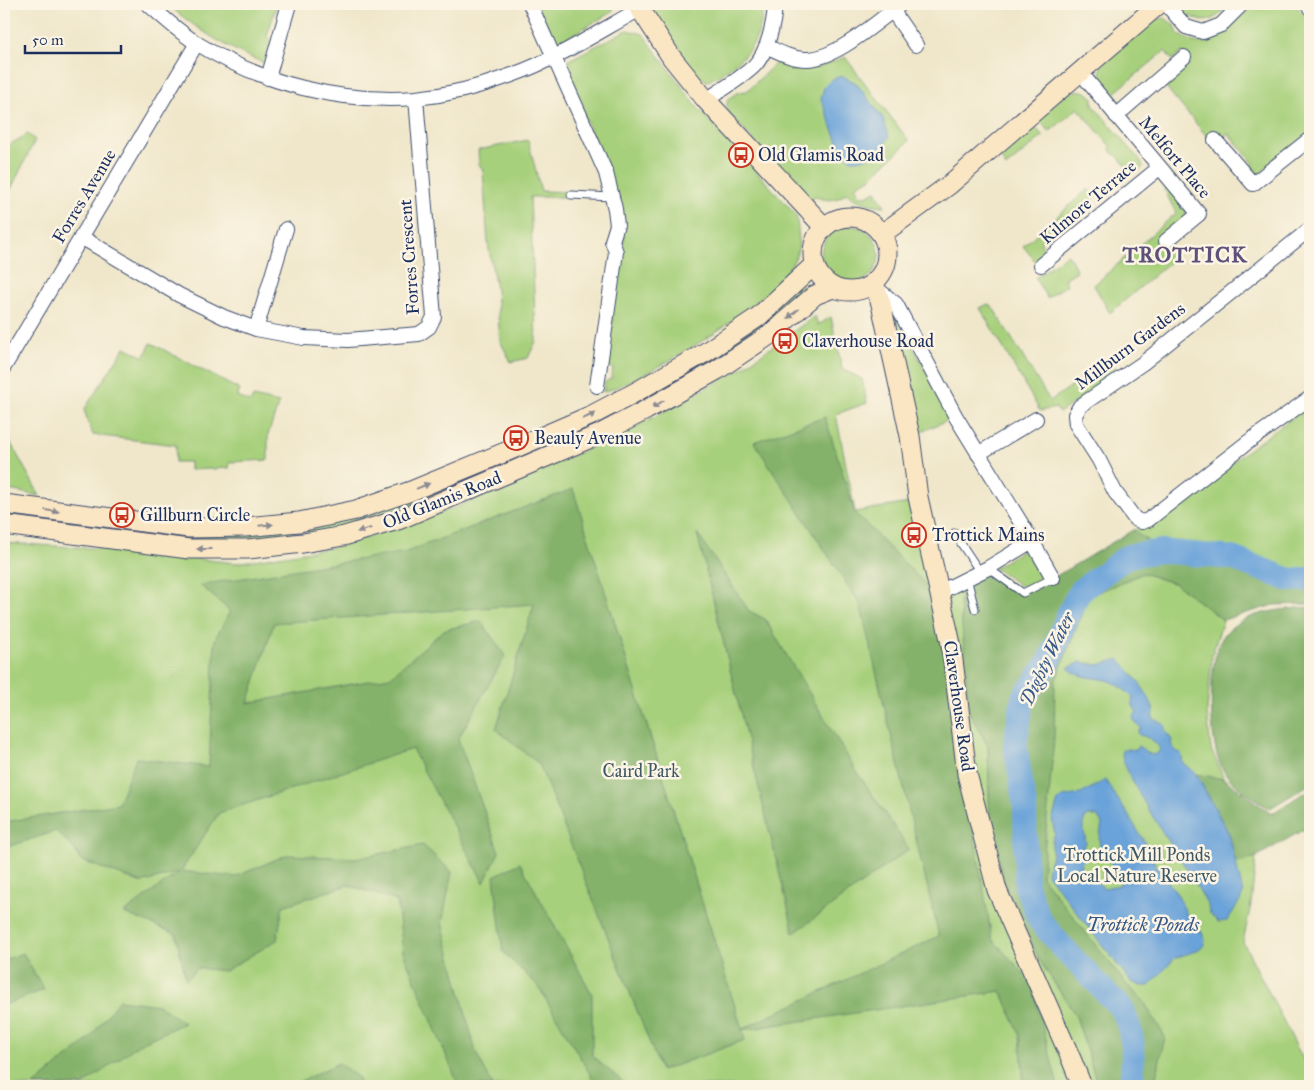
<svg xmlns="http://www.w3.org/2000/svg" width="1314" height="1090" viewBox="0 0 1314 1090" font-family="'IM FELL Great Primer',serif">
<style>
.green{fill:#a7d07b;stroke:#61806c}
.forest{fill:#85b26b;stroke:#507064}
.water{fill:#6aa3d9;stroke:#42699c;fill-rule:evenodd}
.lines{fill:none;stroke-linecap:round;stroke-linejoin:round}
.river{stroke:#6aa3d9;stroke-width:24}
.lane-casing{stroke:#3b4b6e;stroke-width:9}
.street-casing{stroke:#3b4b6e;stroke-width:16}
.secondary-casing{stroke:#3b4b6e;stroke-width:21}
.lane{stroke:#fff;stroke-width:7}
.street{stroke:#fff;stroke-width:14}
.secondary{stroke:#fbe6c4;stroke-width:19}
.oneway{fill:#8b8a91}
.labels{text-anchor:middle;dominant-baseline:central;stroke-width:5;stroke-linejoin:round;paint-order:stroke}
.poi-label{font-size:18px;fill:#1b2f5e;stroke:#fcf5e5;text-anchor:start}
.street-label{font-size:18px;fill:#1b2f5e;stroke:#fcf5e5}
.park-label{font-size:18px;fill:#3e5765;stroke:#fcf5e5}
.water-label{font-size:19px;font-style:italic;fill:#375889;stroke:#fcf5e5}
.district-label{font-size:22px;font-weight:bold;letter-spacing:1px;fill:#5c517a;stroke:#fcf5e5}
</style>
<rect width="100%" height="100%" fill="#fcf5e5"/>
<filter id="ink" filterUnits="userSpaceOnUse"><feTurbulence type="fractalNoise" baseFrequency=".02" numOctaves="2"/><feDisplacementMap in="SourceGraphic" scale="10" xChannelSelector="R" yChannelSelector="G"/><feConvolveMatrix kernelMatrix="1 2 1 2 8 2 1 2 1" color-interpolation-filters="sRGB"/></filter>
<filter id="wash" filterUnits="userSpaceOnUse"><feTurbulence type="fractalNoise" baseFrequency=".0096" numOctaves="4" result="noise"/><feDisplacementMap in="SourceGraphic" scale="20" xChannelSelector="R" yChannelSelector="G"/><feGaussianBlur stdDeviation="1.12" result="paint"/><feColorMatrix in="noise" values="0 0 0 0 0 0 0 0 0 0 0 0 0 0 0 0 0 1.4 0 .05"/><feComposite in="paint" operator="in"/></filter>
<g filter="url(#wash)">
<rect width="100%" height="100%" fill="#f0e7cb"/>
<path class="green" d="M 167,4 L 277,4 L 267,36 L 272,43 L 266,64 C 227,48 199,31 167,4 Z
M 536,4 L 615,4 L 612,12 L 565,39 L 558,41 L 551,36 Z
M 644,4 L 763,4 C 761,34 755,49 731,67 C 722,73 717,78 707,81 L 698,76 L 695,77 Z
M 1181,4 L 1231,4 C 1219,15 1208,28 1191,16 L 1189,18 L 1182,11 Z
M 1256,4 L 1294,4 L 1305,15 L 1310,28 L 1310,134 L 1260,173 L 1253,174 L 1247,170 L 1254,164 L 1228,133 L 1221,139 L 1209,139 L 1163,84 L 1190,61 L 1183,52 L 1172,60 L 1165,51 L 1114,93 L 1121,102 L 1116,103 C 1103,88 1098,86 1101,65 L 1151,20 L 1165,18 L 1175,26 L 1178,34 L 1193,42 L 1210,43 Z
M 627,30 L 643,34 L 697,107 L 796,215 C 798,228 801,243 796,256 C 779,301 649,378 603,392 L 605,382 L 612,378 L 613,368 L 609,367 L 607,363 L 613,321 L 611,317 L 620,249 L 624,241 L 621,207 L 566,71 L 567,61 Z
M 845,57 L 909,141 L 870,178 L 855,186 L 860,196 L 866,196 L 876,191 L 885,206 C 869,205 858,202 846,193 C 835,202 826,201 814,196 L 811,202 L 729,114 L 727,107 L 727,100 L 738,92 L 747,91 L 777,62 C 801,74 822,67 845,57 Z
M 1078,90 L 1086,92 L 1093,98 L 1093,105 L 1141,161 L 1143,167 L 1139,171 L 1133,165 L 1128,169 L 1116,154 L 1114,155 L 1110,150 L 1111,147 L 1078,108 L 1049,132 L 1041,122 L 1040,117 L 1066,94 Z
M 1029,126 L 1035,127 L 1043,136 L 1006,167 L 1000,156 L 1002,149 Z
M 28,134 L 35,140 L 4,203 L 4,148 Z
M 528,140 L 541,191 L 571,192 L 570,197 L 530,197 L 536,341 L 528,358 L 511,362 L 500,341 L 496,289 L 488,244 L 483,170 L 479,164 L 478,150 Z
M 1167,186 L 1185,207 L 1187,213 L 1169,246 L 1177,256 L 1110,313 L 1094,285 L 1176,213 L 1164,189 Z
M 1088,189 L 1095,198 L 1040,243 L 1047,252 L 1036,262 L 1023,246 Z
M821 255a29 29 0 1 1 58 0a29 29 0 1 1-58 0Z
M 1068,254 L 1077,271 L 1064,279 L 1067,285 L 1047,298 L 1035,278 Z
M 802,285 L 808,292 L 764,331 L 620,418 L 395,515 L 310,536 L 307,531 L 309,526 L 595,421 Z
M 988,304 L 992,306 L 1050,401 L 1130,346 L 1130,349 L 1111,362 L 1117,374 L 1059,413 L 1056,408 L 1040,411 L 980,308 Z
M 815,316 L 818,325 L 831,317 L 842,369 L 862,379 L 867,403 L 836,414 L 855,512 L 909,503 L 933,592 L 961,780 L 1076,1086 L 4,1086 L 4,543 L 109,549 L 236,563 L 341,546 L 455,508 L 628,431 L 739,370 Z
M 899,320 L 951,419 L 920,432 L 895,322 Z
M 151,343 L 240,390 L 237,397 L 251,402 L 253,397 L 279,403 L 268,435 L 268,460 L 230,462 L 229,468 L 190,470 L 190,462 L 175,462 L 176,445 L 93,435 L 84,410 L 125,347 L 144,357 Z
M 1310,405 L 1310,579 L 1290,580 L 1266,572 L 1193,555 L 1161,551 L 1133,530 L 1146,528 L 1252,447 Z
M 4,431 L 40,496 L 4,489 Z
M 4,509 L 292,529 L 294,534 L 293,538 L 189,543 L 4,519 Z
M 1023,550 L 1043,580 L 1026,589 L 994,568 Z
M 1143,573 L 1176,584 L 1223,620 L 1212,655 L 1207,711 L 1211,749 L 1224,779 L 1271,814 L 1256,857 L 1251,904 L 1243,942 L 1310,1073 L 1310,1082 L 1303,1086 L 1108,1086 L 1040,939 L 990,602 L 1093,594 Z
M 961,581 L 969,712 L 988,746 L 990,827 L 1006,889 L 1040,961 L 1076,1016 L 1098,1086 L 1082,1086 L 997,890 L 940,592 Z"/>
<path class="forest" d="M 825,417 L 855,513 L 933,592 L 992,939 L 1031,981 L 1058,1086 L 1024,1086 L 1020,1035 L 1001,991 L 742,1030 L 745,1040 L 661,1071 L 539,764 L 496,729 L 534,604 L 274,623 L 248,703 L 390,677 L 444,630 L 481,621 L 505,656 L 458,739 L 499,852 L 484,883 L 412,749 L 219,813 L 181,871 L 235,877 L 286,855 L 359,858 L 423,845 L 452,872 L 442,923 L 476,1053 L 493,1086 L 459,1086 L 403,952 L 397,901 L 348,885 L 283,906 L 277,940 L 225,971 L 197,968 L 186,980 L 176,934 L 124,913 L 179,872 L 142,883 L 80,860 L 75,850 L 56,831 L 4,848 L 4,822 L 118,804 L 136,758 L 209,767 L 215,639 L 230,611 L 200,585 L 406,552 L 573,489 L 742,1029 L 939,936 L 860,604 L 754,442 Z
M 1133,530 L 1161,551 L 1232,558 L 1290,580 L 1310,579 L 1310,604 L 1274,605 L 1223,620 L 1176,584 L 1143,573 L 1089,596 L 1055,682 L 1054,738 L 1042,877 L 1127,985 L 1143,1000 L 1165,1037 L 1154,1086 L 1098,1086 L 1076,1016 L 1040,961 L 1006,889 L 990,827 L 988,746 L 969,712 L 960,602 L 961,581 L 988,568 L 1023,592 L 1053,578 Z
M 697,533 L 749,611 L 765,619 L 853,766 L 909,849 L 794,933 Z
M 1310,607 L 1310,784 L 1269,809 C 1254,798 1233,787 1223,770 C 1209,748 1209,680 1216,654 C 1218,645 1223,634 1231,628 C 1251,611 1285,609 1310,607 Z
M 1196,774 L 1224,779 L 1271,814 L 1310,789 L 1310,826 L 1256,857 L 1236,864 L 1229,834 Z
M 520,863 L 592,994 L 592,1056 L 628,1086 L 597,1086 L 538,986 L 503,952 L 494,876 Z
M 23,953 L 44,990 L 4,1005 L 4,960 Z
M 119,1000 L 159,1005 L 184,1023 L 139,1044 L 82,1086 L 33,1086 L 89,1039 Z
M 339,1063 L 360,1079 L 357,1086 L 290,1086 Z"/>
<path class="water" d="M 843,76 L 856,83 L 883,118 L 889,137 C 882,151 866,161 851,160 L 841,150 L 821,99 L 824,87 L 832,79 Z
M 1119,659 C 1130,670 1152,697 1154,712 L 1152,715 L 1154,719 L 1165,725 L 1165,731 L 1172,740 L 1171,744 L 1175,751 L 1181,753 L 1183,763 L 1196,774 L 1229,834 L 1243,893 L 1240,901 L 1227,921 L 1218,922 L 1209,913 L 1208,905 L 1196,885 L 1194,880 C 1180,857 1119,772 1122,750 L 1129,749 L 1136,750 L 1138,746 C 1146,750 1152,761 1160,750 C 1158,742 1147,736 1139,735 L 1138,732 L 1141,728 L 1133,719 L 1134,715 L 1137,713 L 1132,703 L 1133,697 C 1126,692 1119,684 1110,681 C 1095,676 1081,680 1068,668 L 1081,662 L 1098,665 Z
M 1105,780 L 1127,813 L 1147,846 L 1155,864 L 1177,894 L 1189,919 L 1196,929 L 1201,931 L 1205,939 L 1204,945 L 1196,951 L 1175,958 L 1149,986 L 1141,986 L 1131,982 L 1047,874 C 1047,867 1050,864 1051,858 C 1054,848 1049,844 1055,834 L 1052,820 L 1058,801 L 1063,797 L 1081,794 ZM 1089,816 L 1097,816 L 1102,824 L 1099,839 L 1100,848 L 1121,878 L 1120,885 L 1104,888 L 1096,882 L 1091,871 L 1086,874 L 1081,870 L 1081,863 L 1085,859 L 1083,848 L 1086,843 L 1084,832 L 1084,819 Z"/>
<g class="lines">
<path class="river" d="M 1132,1086 L 1133,1047 L 1130,1030 L 1123,1010 L 1062,947 L 1040,921 L 1026,886 L 1025,807 L 1015,744 L 1023,698 L 1049,662 L 1069,613 L 1080,591 L 1128,556 L 1161,551 L 1232,558 L 1290,580 L 1310,579"/>
</g>
</g>
<g filter="url(#ink)">
<g class="lines">
<defs>
<path id="lane" d="M 571,195 L 612,197
M 954,533 L 980,572
M 988,568 L 1023,593 L 1053,578
M 967,578 L 975,609"/>
<path id="street" d="M 148,4 C 164,18 180,33 198,44 C 261,83 341,104 416,98 C 447,95 483,86 512,75 C 557,59 598,32 640,9
M 530,4 L 606,173 L 615,209 L 617,225 L 612,241 L 616,252 L 597,386
M 1166,4 L 1186,27 L 1203,32 L 1221,25 L 1242,4
M 1307,4 L 1310,8
M 892,10 L 916,45
M 766,46 C 779,52 792,59 806,59 C 835,60 878,21 901,4
M 1080,72 L 1199,214 L 1166,241
M 268,78 L 289,4
M 706,100 C 720,91 743,77 754,66 C 768,52 774,23 775,4
M 1116,116 L 1184,57
M 1215,140 L 1253,184 L 1310,139
M 1310,229 L 1143,363 L 1080,406 L 1075,415 L 1076,424 L 1099,460 L 1115,492 L 1135,519 L 1142,522 L 1148,520 L 1248,442 L 1310,398
M 81,237 L 179,295 L 224,317 L 256,329 L 304,338 L 348,340 L 419,334 L 429,327 L 434,317 L 416,98
M 1041,265 L 1159,168
M 876,288 L 896,304 L 956,417 L 1032,541 L 1053,578
M 256,329 L 286,229
M 4,367 L 197,43
M 978,454 L 1036,419
M 940,592 L 988,568 L 1032,541"/>
<path id="secondary" d="M 637,4 L 672,58 L 706,100 L 824,227
M813 254a37 37 0 1 1 74 0a37 37 0 1 1-74 0Z
M 882,234 L 949,185 L 1159,4
M 874,283 L 881,304 L 910,436 L 918,497 L 951,644 L 967,774 L 997,890 L 1072,1061 L 1082,1086
M 4,504 L 189,528 L 245,527 L 299,522 L 356,510 L 411,491 L 520,446 L 592,415 L 634,393 L 706,352 L 758,317 L 814,265
M 4,525 L 189,549 L 248,549 L 303,543 L 344,536 L 398,520 L 600,434 L 646,410 L 717,370 L 768,336 L 815,295 L 833,288"/>
</defs>
<use href="#lane" class="lane-casing"/>
<use href="#street" class="street-casing"/>
<use href="#secondary" class="secondary-casing"/>
<use href="#lane" class="lane"/>
<use href="#street" class="street"/>
<use href="#secondary" class="secondary"/>
</g>
<defs><path id="oneway-solid" d="M-6-.8H1V-3.2L6.5 0L1 3.2V.8H-6Z" transform="scale(1.25)"/></defs>
<g class="oneway">
<use href="#oneway-solid" transform="translate(793 314) rotate(139)"/>
<use href="#oneway-solid" transform="translate(658 404) rotate(150)"/>
<use href="#oneway-solid" transform="translate(589 416) rotate(-24)"/>
<use href="#oneway-solid" transform="translate(423 486) rotate(-22)"/>
<use href="#oneway-solid" transform="translate(52 511) rotate(7)"/>
<use href="#oneway-solid" transform="translate(266 525) rotate(-6)"/>
<use href="#oneway-solid" transform="translate(364 530) rotate(164)"/>
<use href="#oneway-solid" transform="translate(204 549) rotate(180)"/>
</g>
</g>
<defs>
<symbol id="bus-ring" viewBox="-11 -11 22 22"><circle r="9.5" fill="#fcf5e5" stroke="#c8321e" stroke-width="1.5"/><path d="M-5-6H5V4H4V6H2V4H-2V6H-4V4H-5ZM-3.5-4V0h7V-4ZM-3.5 1.2v1.5H-2V1.2ZM2 1.2v1.5H3.5V1.2Z" fill="#c8321e"/></symbol>
</defs>
<g fill-rule="evenodd">
<use href="#bus-ring" x="727" y="141" width="28" height="28"/>
<use href="#bus-ring" x="771" y="327" width="28" height="28"/>
<use href="#bus-ring" x="502" y="424" width="28" height="28"/>
<use href="#bus-ring" x="108" y="501" width="28" height="28"/>
<use href="#bus-ring" x="900" y="521" width="28" height="28"/>
</g>
<g class="labels">
<g class="poi-label">
<text x="758" y="155">Old Glamis Road</text>
<text x="802" y="341">Claverhouse Road</text>
<text x="534" y="438">Beauly Avenue</text>
<text x="140" y="515">Gillburn Circle</text>
<text x="932" y="535">Trottick Mains</text>
</g>
<g class="street-label">
<text transform="translate(1175 157) rotate(50)">Melfort Place</text>
<text transform="translate(84 196) rotate(-59)">Forres Avenue</text>
<text transform="translate(1088 202) rotate(-40)">Kilmore Terrace</text>
<text transform="translate(409 257) rotate(-94)">Forres Crescent</text>
<text transform="translate(1130 346) rotate(-37)">Millburn Gardens</text>
<text transform="translate(442 500) rotate(-22)">Old Glamis Road</text>
<text transform="translate(959 706) rotate(82)">Claverhouse Road</text>
</g>
<g class="park-label">
<text x="641" y="771">Caird Park</text>
<text x="1137" y="855">Trottick Mill Ponds<tspan x="1137" dy="21">Local Nature Reserve</tspan></text>
</g>
<g class="water-label">
<text transform="translate(1047 659) rotate(-64)">Dighty Water</text>
<text x="1143" y="924">Trottick Ponds</text>
</g>
<g class="district-label">
<text x="1185" y="254">TROTTICK</text>
</g>
</g>
<rect width="1314" height="1090" fill="none" stroke="#fcf5e5" stroke-width="20"/>
<path d="M25 45v8h96v-8" fill="none" stroke="#1b2f5e" stroke-width="2.5"/>
<text x="32" y="45" font-size="15" fill="#1b2f5e" stroke="#fcf5e5" stroke-width="4" paint-order="stroke">50 m</text>
</svg>
